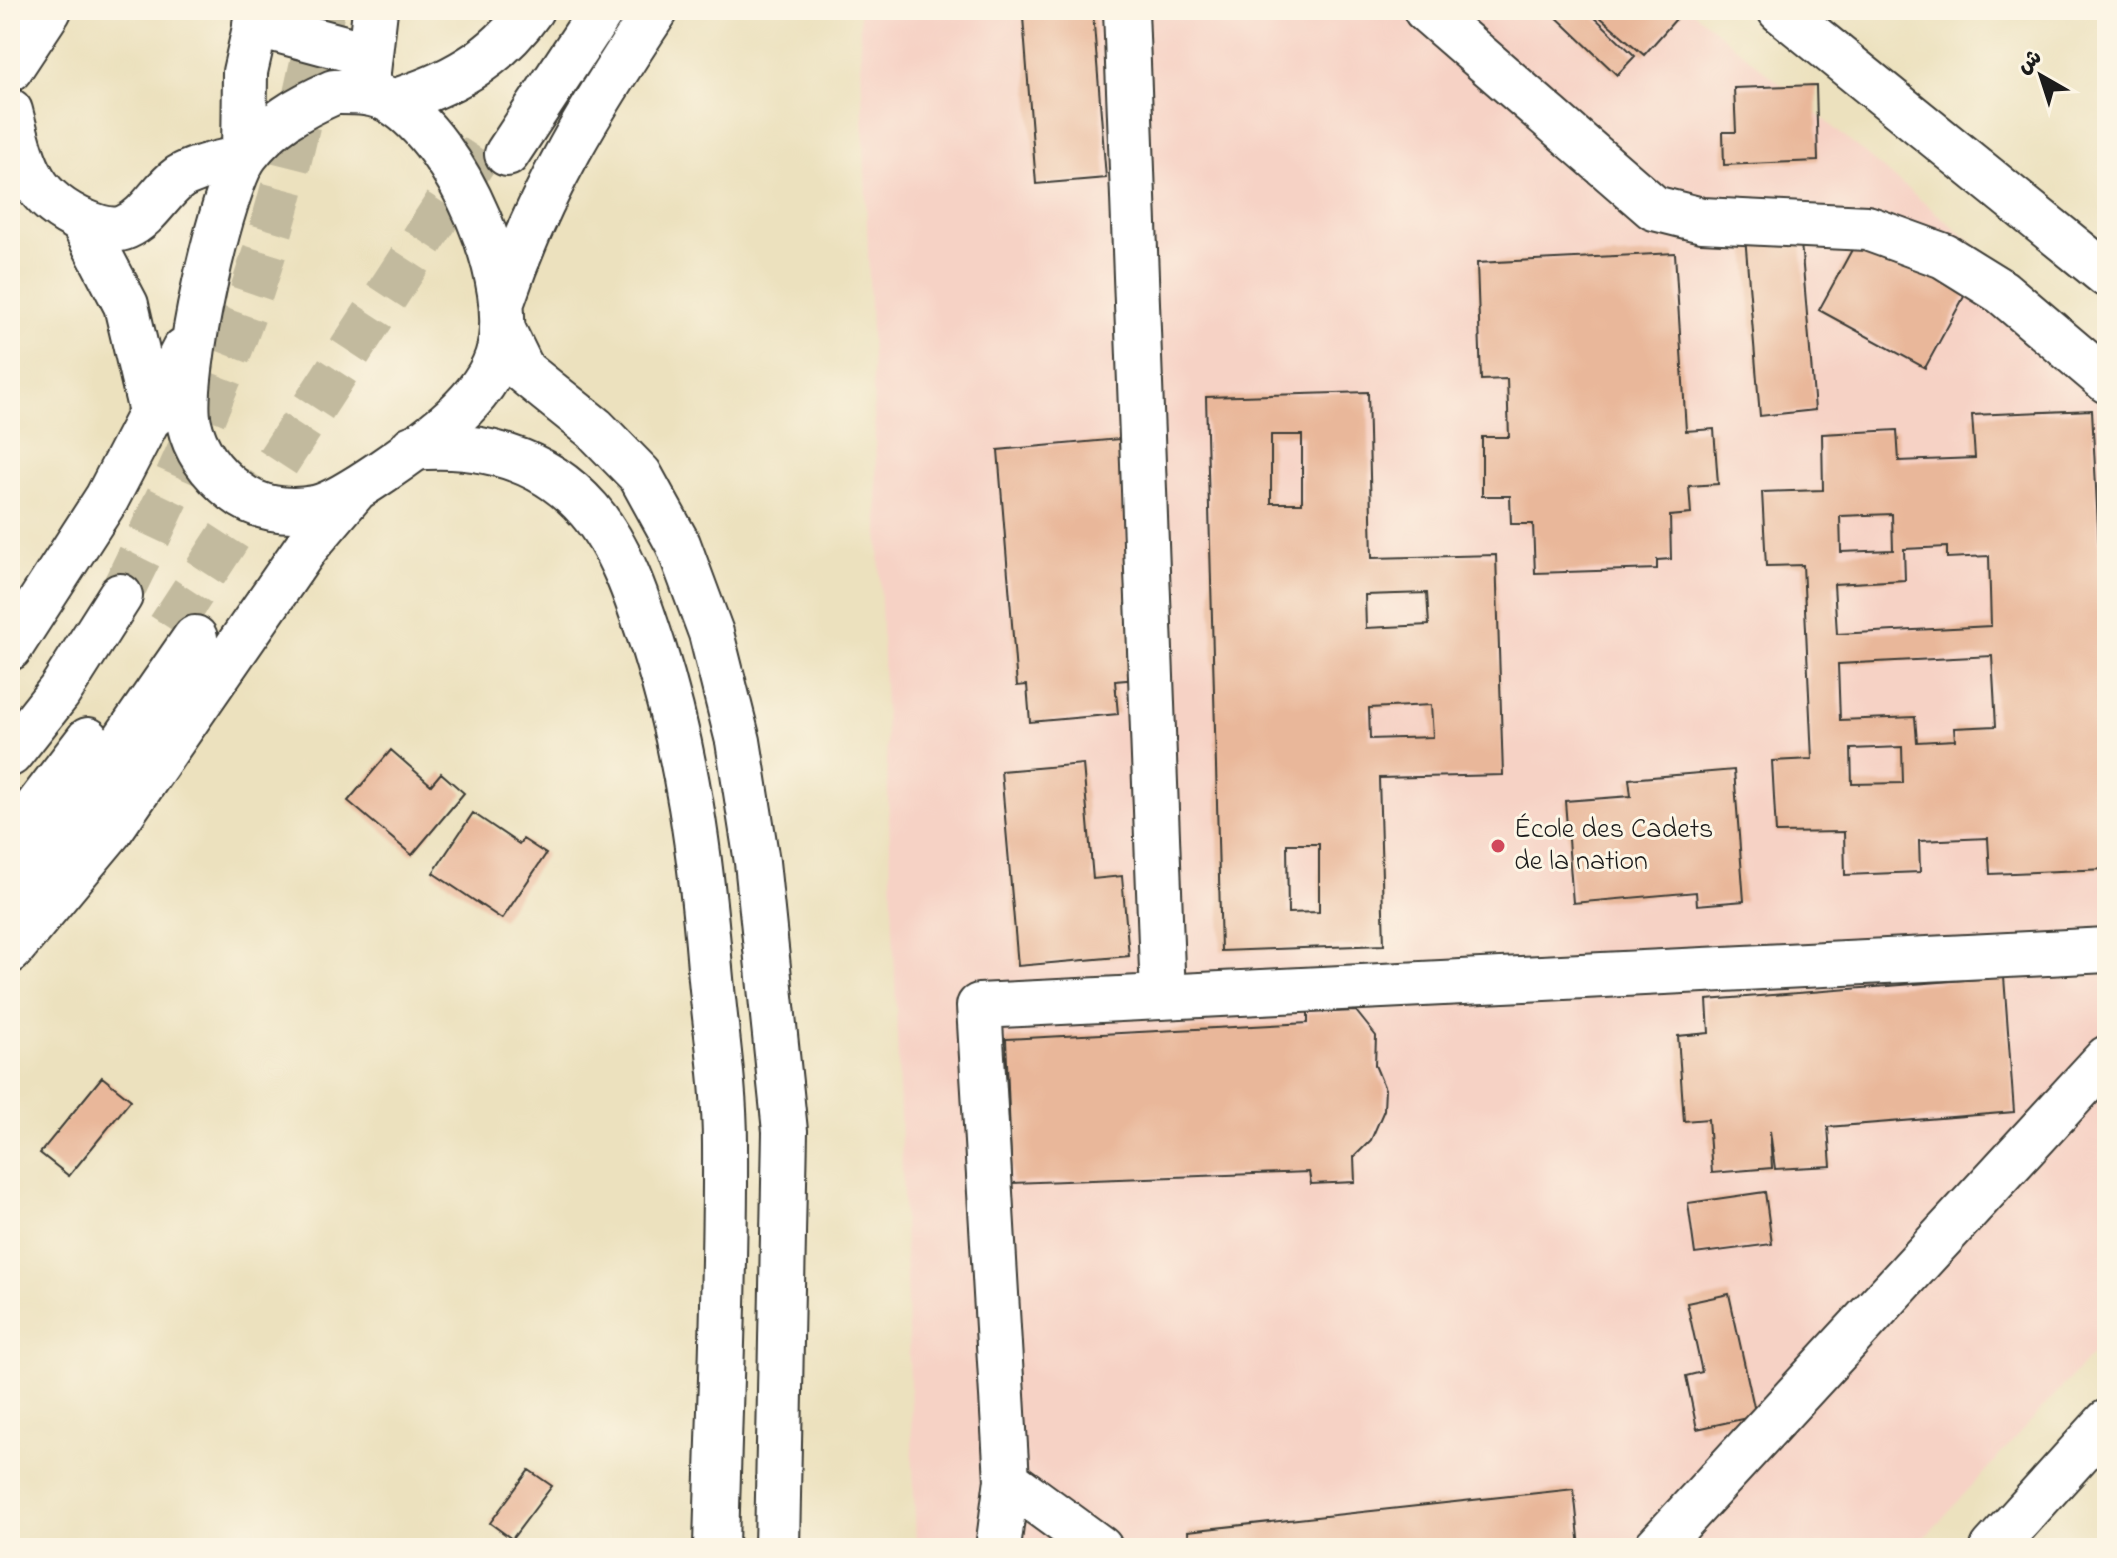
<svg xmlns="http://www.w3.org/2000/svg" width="2117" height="1558" viewBox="0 0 2117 1558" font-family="'Indie Flower','Playpen Sans Arabic',sans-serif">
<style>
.built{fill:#f6d2c5}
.building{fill:#e9b79a;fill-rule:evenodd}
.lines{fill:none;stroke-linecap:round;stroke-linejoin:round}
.major-tunnel{stroke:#c2ba9e;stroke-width:44;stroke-dasharray:44 22;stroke-linecap:butt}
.minor-casing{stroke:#3b3a34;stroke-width:48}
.major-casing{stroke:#3b3a34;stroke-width:48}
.minor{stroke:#fff;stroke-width:44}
.major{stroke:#fff;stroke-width:44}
.poi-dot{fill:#d1495b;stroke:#fcf5e5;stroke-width:3}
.labels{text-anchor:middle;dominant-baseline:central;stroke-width:6;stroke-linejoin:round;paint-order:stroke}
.poi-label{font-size:28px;fill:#1c1c1c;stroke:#fcf5e5;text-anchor:start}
</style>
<rect width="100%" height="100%" fill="#fcf5e5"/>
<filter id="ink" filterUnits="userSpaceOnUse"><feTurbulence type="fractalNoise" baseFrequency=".0125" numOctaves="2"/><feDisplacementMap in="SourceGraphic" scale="16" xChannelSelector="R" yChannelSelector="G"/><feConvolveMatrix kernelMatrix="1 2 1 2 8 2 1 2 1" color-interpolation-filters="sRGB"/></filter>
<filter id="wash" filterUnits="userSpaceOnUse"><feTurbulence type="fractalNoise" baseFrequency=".006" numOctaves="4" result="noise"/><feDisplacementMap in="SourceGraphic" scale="32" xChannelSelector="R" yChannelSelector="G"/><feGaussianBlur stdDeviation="1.8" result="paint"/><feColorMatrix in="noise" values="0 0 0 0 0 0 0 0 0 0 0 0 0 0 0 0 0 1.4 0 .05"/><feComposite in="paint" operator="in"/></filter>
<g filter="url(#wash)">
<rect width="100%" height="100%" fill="#ece1be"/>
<path class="built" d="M 859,10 L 1691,10 L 2107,354 L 2107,1338 L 1915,1548 L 916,1548 Z"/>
<g id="blocks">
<path class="building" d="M 1549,10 L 1587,10 L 1635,56 L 1617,75 Z
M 1592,10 L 1684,10 L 1644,55 Z
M 1093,12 L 1106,178 L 1036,184 L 1023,17 Z
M 1816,85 L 1818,161 L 1724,165 L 1723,132 L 1736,132 L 1734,88 Z
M 1800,231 L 1815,410 L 1760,416 L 1745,236 Z
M 1860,235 L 1966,293 L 1925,368 L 1819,310 Z
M 1675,253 L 1686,431 L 1714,429 L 1718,484 L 1689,486 L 1691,514 L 1670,516 L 1671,559 L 1657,560 L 1657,569 L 1535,573 L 1533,524 L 1511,524 L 1510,496 L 1482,496 L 1482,437 L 1509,437 L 1507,379 L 1481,380 L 1477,263 Z
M 1368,392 L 1372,558 L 1496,555 L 1503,775 L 1379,778 L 1384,945 L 1221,951 L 1206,397 ZM 1271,435 L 1302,435 L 1302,503 L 1271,503 ZM 1427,593 L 1429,625 L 1366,628 L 1365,595 ZM 1431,705 L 1433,737 L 1370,739 L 1369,708 ZM 1287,844 L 1319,844 L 1319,912 L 1288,913 Z
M 2092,410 L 2107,699 L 2107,869 L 1990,874 L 1988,838 L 1919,841 L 1920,872 L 1845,875 L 1844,832 L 1776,833 L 1772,761 L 1812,759 L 1803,565 L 1766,566 L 1762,492 L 1823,490 L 1822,434 L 1897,430 L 1899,461 L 1975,458 L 1972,415 ZM 1892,514 L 1893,550 L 1841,552 L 1840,516 ZM 1947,547 L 1947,558 L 1989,556 L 1991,626 L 1837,634 L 1834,584 L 1905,580 L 1904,549 ZM 1992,656 L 1996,726 L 1954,728 L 1955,740 L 1917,742 L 1915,717 L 1840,720 L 1838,664 ZM 1902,747 L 1903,783 L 1852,784 L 1851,749 Z
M 1119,439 L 1138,679 L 1115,681 L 1118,714 L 1030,722 L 1027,685 L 1017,686 L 998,450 Z
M 391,750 L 431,785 L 441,773 L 464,793 L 412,855 L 348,801 Z
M 1083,764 L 1093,879 L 1122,876 L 1129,956 L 1018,966 L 1001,771 Z
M 1734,770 L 1744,901 L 1697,905 L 1696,892 L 1573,903 L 1565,801 L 1631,796 L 1629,779 Z
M 473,813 L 519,844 L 523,839 L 546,854 L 502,919 L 433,873 Z
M 2004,977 L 2014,1112 L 1828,1127 L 1831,1166 L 1775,1169 L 1770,1131 L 1772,1168 L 1712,1173 L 1708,1119 L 1684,1121 L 1678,1036 L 1709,1033 L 1707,1000 Z
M 1356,1011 L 1376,1036 L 1375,1065 L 1385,1089 L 1384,1110 L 1371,1140 L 1354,1157 L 1355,1182 L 1311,1184 L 1309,1172 L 1012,1183 L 1006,1039 L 1308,1023 L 1308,1013 Z
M 102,1077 L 131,1100 L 69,1176 L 40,1153 Z
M 1765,1192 L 1772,1244 L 1695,1254 L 1688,1203 Z
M 1729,1294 L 1756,1416 L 1697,1429 L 1686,1376 L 1702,1372 L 1687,1303 Z
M 529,1470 L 552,1486 L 512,1539 L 490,1523 Z
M 1574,1489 L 1580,1548 L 1189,1548 L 1188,1531 Z"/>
</g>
</g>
<g filter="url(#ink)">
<use href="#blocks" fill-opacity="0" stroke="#3b3a34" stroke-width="2"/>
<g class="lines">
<path class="major-tunnel" d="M 120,596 C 166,503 210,409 245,311 C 280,213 302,112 323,10
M 169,628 L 488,140"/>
<defs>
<path id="minor" d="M 1126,10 L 1163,997
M 1426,10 L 1654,208 L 1702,220 L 1867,228 L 1944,256 L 2002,292 L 2107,381
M 1780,10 L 2107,275
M 10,69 L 49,10
M 10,111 C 24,165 30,198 85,222 C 97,227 113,233 126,227 C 149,217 160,191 180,177 C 198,166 224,163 244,157
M 504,332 L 523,371 L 595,429 L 640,475 L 678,544 L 711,633 L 738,741 L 757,862 L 785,1131 L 777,1548
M 412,448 C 478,442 543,457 589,510 C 621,547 638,600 653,646 C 687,752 701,858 710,968 C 715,1026 725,1086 725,1144 C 726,1279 719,1414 716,1548
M 1007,1480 L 1100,1548
M 998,1548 L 1007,1480 L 979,1006 L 2107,950
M 1656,1548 L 2107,1058
M 1993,1548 L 2107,1422"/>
<path id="major" d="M 255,24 L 370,55
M 367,81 L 375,10
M 334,92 C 354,92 374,91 392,102 C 457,141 521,285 497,357 C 489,382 466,407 446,424 C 421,445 344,502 315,508 C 287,513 257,509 235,491 C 213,474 195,451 189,423 C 179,381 221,187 247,154 C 270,124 300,107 334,92 Z
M 392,102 C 449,85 496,60 531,10
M 507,154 L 602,10
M 244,157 L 245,72 L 259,10
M 82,221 L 126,305 L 152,416
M 503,299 C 539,191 593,105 656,10
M 10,648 L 107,498 L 184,350
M 10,754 L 59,692 L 120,596
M 10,842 L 88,740
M 10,893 L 123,742 L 195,638
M 10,951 L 110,831 L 307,546 L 353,492"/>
</defs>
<use href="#minor" class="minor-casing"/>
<use href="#major" class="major-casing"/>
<use href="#minor" class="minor"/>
<use href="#major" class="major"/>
</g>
</g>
<circle class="poi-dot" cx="1498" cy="846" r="8"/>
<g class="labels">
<g class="poi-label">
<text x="1514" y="830">École des Cadets<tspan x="1514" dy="32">de la nation</tspan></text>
</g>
</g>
<rect width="2117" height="1558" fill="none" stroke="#fcf5e5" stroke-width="40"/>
<g transform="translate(2041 76) rotate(321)" stroke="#fcf5e5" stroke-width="6" paint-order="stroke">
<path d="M0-6L14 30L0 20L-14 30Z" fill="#1c1c1c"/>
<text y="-12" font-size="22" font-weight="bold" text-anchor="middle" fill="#1c1c1c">ش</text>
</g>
</svg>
